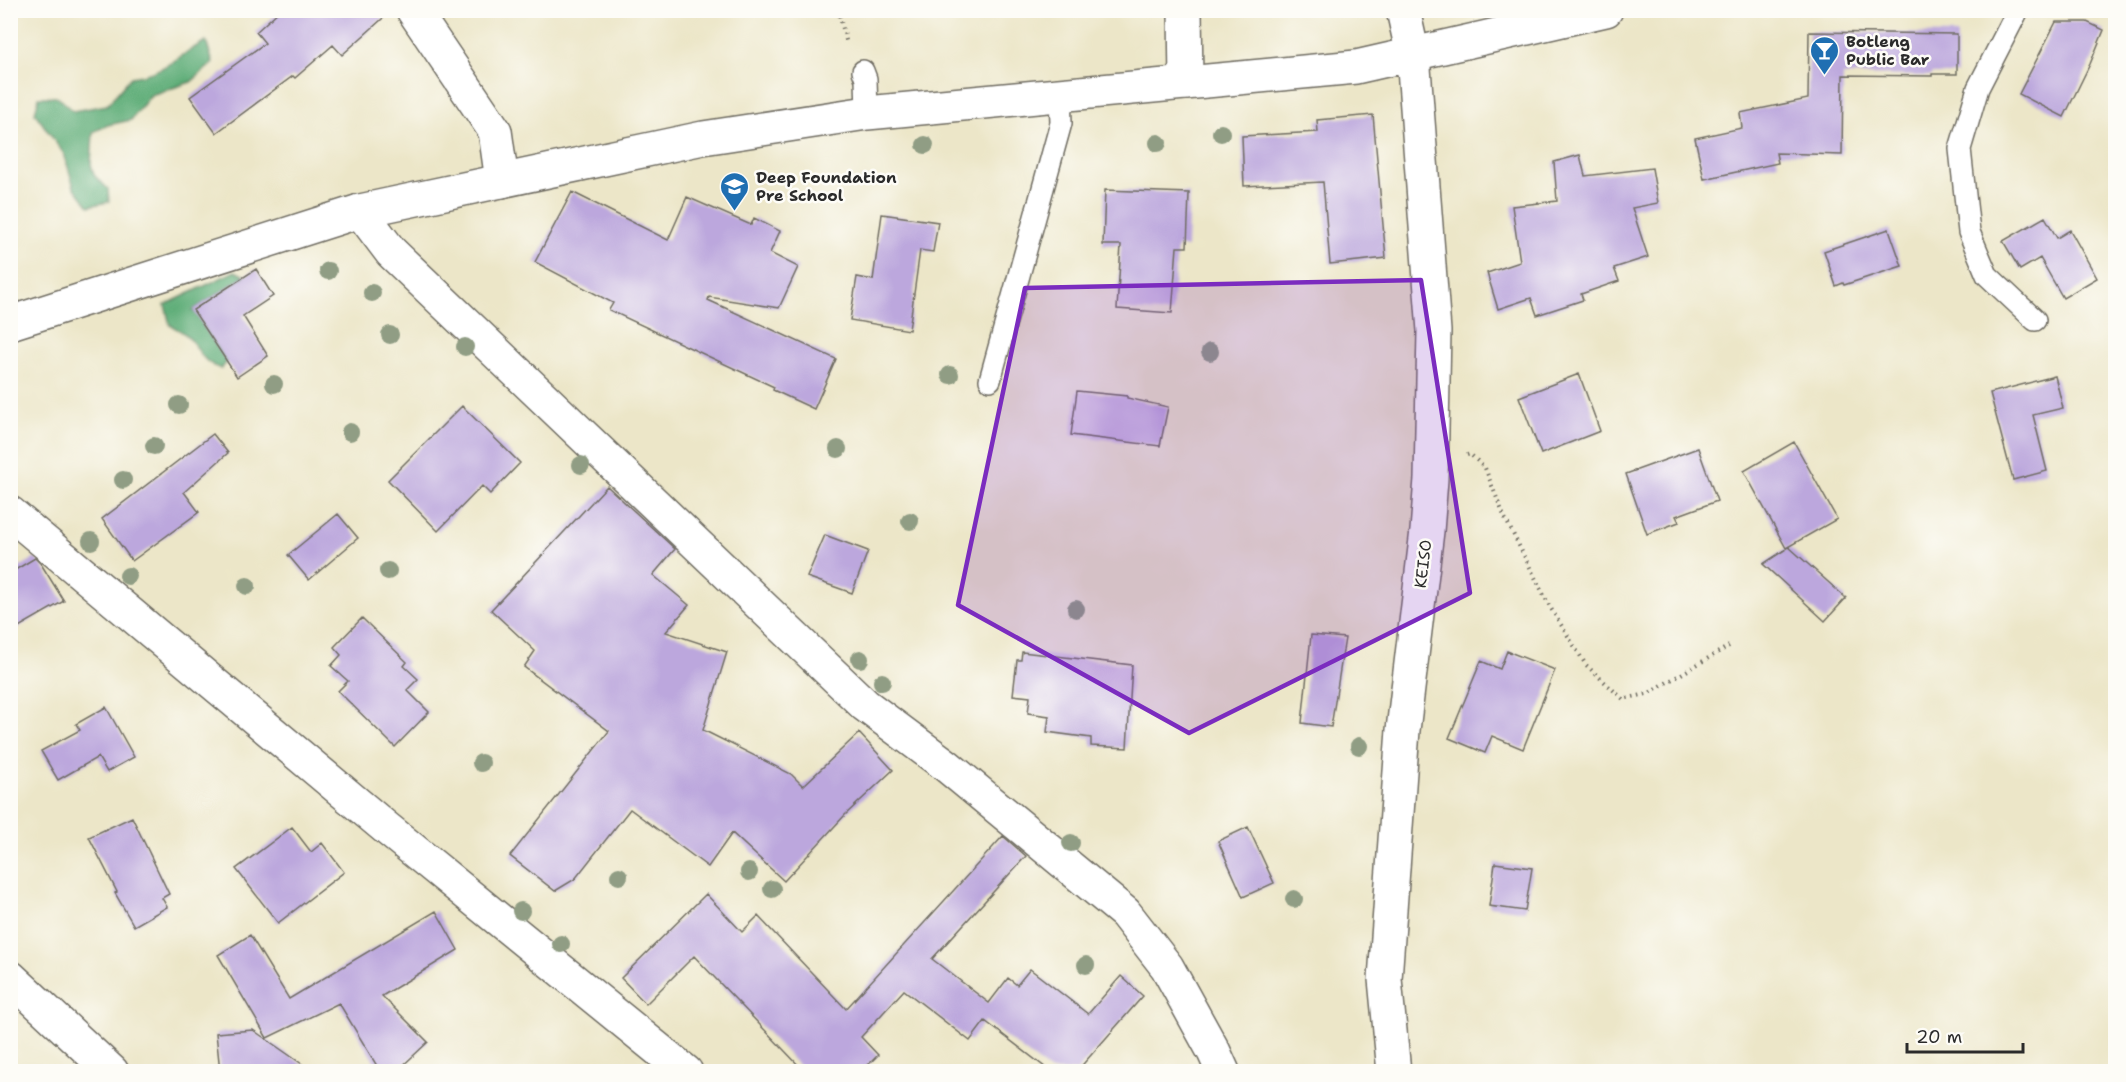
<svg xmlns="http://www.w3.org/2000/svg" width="2126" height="1082" viewBox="0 0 2126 1082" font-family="'Shantell Sans',sans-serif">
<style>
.forest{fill:#5fad78;stroke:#456c52;stroke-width:1.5}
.building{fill:#bca7dd}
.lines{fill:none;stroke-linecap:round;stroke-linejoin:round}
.service-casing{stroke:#6f6c62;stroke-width:24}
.minor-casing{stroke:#6f6c62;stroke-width:36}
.tertiary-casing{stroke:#6f6c62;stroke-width:36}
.secondary-casing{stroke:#6f6c62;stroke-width:36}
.path{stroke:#6f6c62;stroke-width:4;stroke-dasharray:1.5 4.5;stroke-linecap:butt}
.service{stroke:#fff;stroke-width:21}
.minor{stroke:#fff;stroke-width:33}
.tertiary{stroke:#fff;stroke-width:33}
.secondary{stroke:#fff;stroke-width:33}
.tree{fill:#909d84}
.marked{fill:#7b2cbf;fill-opacity:0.2;stroke:#7b2cbf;stroke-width:4.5;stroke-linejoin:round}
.labels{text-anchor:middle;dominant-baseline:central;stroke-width:5;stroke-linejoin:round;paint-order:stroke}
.poi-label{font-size:16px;font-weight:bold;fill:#2b2b2b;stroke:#fdfcf7;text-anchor:start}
.street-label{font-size:16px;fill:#2b2b2b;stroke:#fdfcf7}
</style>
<rect width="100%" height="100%" fill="#fdfcf7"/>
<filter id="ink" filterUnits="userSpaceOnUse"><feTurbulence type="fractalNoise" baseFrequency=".0167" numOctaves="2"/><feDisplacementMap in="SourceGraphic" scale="12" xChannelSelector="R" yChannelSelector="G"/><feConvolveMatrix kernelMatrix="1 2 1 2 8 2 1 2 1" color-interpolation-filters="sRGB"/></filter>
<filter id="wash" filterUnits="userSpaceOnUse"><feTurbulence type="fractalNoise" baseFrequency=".008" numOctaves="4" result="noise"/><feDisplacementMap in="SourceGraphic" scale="24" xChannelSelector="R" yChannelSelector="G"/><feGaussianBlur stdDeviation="1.35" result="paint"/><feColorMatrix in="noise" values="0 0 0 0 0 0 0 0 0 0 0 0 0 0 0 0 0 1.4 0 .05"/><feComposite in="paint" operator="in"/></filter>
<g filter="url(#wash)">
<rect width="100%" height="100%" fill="#ece6c8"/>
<path class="forest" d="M 206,41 L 213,63 L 191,82 L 151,95 L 131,120 L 108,125 L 93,132 L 91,164 L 94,175 L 108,189 L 109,202 L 89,206 L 74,187 L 64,154 L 35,113 L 39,97 L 58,97 L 73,111 L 107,105 L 131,77 C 167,72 177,56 206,41 Z
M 235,271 L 245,276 L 193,310 L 227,362 L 221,369 C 199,361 201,349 186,335 C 182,331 175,328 170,325 L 165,305 Z"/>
<g id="blocks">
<path class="building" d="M 280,10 L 392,10 L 342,55 L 333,45 L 295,78 L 293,76 L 216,133 L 190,97 L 265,43 L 256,32 Z
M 2056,22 L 2087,22 L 2104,30 L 2090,64 L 2064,117 L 2019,94 Z
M 1809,32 L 1957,34 L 1957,74 L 1932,74 L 1932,76 L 1843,75 L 1842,155 L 1776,153 L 1778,163 L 1704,179 L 1695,138 L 1742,128 L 1740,113 L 1808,99 Z
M 1373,115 L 1386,258 L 1330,264 L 1323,182 L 1244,186 L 1242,136 L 1318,132 L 1317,120 Z
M 1580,155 L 1585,176 L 1652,168 L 1658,203 L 1632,208 L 1648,257 L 1614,268 L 1619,281 L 1581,294 L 1583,300 L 1537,315 L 1531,298 L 1498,309 L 1487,273 L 1520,262 L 1512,206 L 1557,201 L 1554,162 Z
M 1105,190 L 1189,193 L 1187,247 L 1177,247 L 1172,313 L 1117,309 L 1121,245 L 1103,245 Z
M 572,192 L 668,240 L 687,197 L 751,225 L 754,218 L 780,231 L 770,253 L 798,267 L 779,308 L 709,297 L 708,300 L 836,359 L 814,409 L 773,390 L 774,387 L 609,310 L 613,303 L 535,262 Z
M 882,214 L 938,222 L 933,252 L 920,250 L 909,330 L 850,320 L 857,277 L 873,280 Z
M 2045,217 L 2057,238 L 2070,230 L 2097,278 L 2063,298 L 2040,258 L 2020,270 L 2003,241 Z
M 1889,229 L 1902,266 L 1844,285 L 1843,283 L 1836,286 L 1824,251 Z
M 256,269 L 273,296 L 243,316 L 268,356 L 237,377 L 193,310 Z
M 1579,374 L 1600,431 L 1541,454 L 1519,397 Z
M 2055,376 L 2063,408 L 2033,415 L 2047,471 L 2013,480 L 1990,393 Z
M 1077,391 L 1127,396 L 1127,398 L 1168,407 L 1160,446 L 1071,435 Z
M 462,406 L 520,463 L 490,494 L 482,486 L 438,531 L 388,480 Z
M 213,434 L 228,453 L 184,492 L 199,512 L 132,561 L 102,519 Z
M 1794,442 L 1837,519 L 1786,548 L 1744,471 Z
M 1698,448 L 1717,501 L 1676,516 L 1679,522 L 1647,534 L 1626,474 Z
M 607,486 L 675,549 L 653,575 L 689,605 L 666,632 L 727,652 L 703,730 L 791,774 L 803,786 L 859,733 L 893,770 L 845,815 L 784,881 L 732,833 L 708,867 L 630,809 L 575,879 L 555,891 L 510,856 L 609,731 L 524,667 L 535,651 L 491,610 Z
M 338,514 L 358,538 L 309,580 L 288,555 Z
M 825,535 L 868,551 L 852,593 L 807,577 Z
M 1789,547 L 1846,598 L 1825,621 L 1763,564 Z
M 35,558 L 41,564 L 64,601 L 10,632 L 10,573 Z
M 362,618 L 407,662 L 404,666 L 418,679 L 407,690 L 429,712 L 395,747 L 338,691 L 348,681 L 331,666 L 341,655 L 334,647 Z
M 1311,635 L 1345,638 L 1331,727 L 1302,723 Z
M 1507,651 L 1555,670 L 1523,749 L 1492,736 L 1485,753 L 1449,738 L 1481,661 L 1500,669 Z
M 1022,652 L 1132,665 L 1127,748 L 1091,746 L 1091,738 L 1047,732 L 1049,716 L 1028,713 L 1030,697 L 1013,695 L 1017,660 L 1021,660 Z
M 106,707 L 134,757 L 107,772 L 98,757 L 58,780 L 41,751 L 80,730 L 76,724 Z
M 132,817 L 169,894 L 162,898 L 167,907 L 134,926 L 115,893 L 117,892 L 89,837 Z
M 292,827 L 311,852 L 322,843 L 344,872 L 278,923 L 236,869 Z
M 1248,827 L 1274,883 L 1243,897 L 1218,841 Z
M 1003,836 L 1026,856 L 932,959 L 989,1003 L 1008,978 L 1017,985 L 1030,969 L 1088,1014 L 1121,976 L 1143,996 L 1077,1071 L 1050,1071 L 985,1021 L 970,1041 L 904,990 L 861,1037 L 878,1055 L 862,1071 L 804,1071 L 694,956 L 646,1004 L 621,978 L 706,894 L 742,932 L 758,916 L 846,1009 Z
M 1495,863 L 1532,868 L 1525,911 L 1489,906 Z
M 436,911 L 458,950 L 382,996 L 428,1042 L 397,1071 L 380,1071 L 339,1003 L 267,1038 L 218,955 L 250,935 L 289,999 Z
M 253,1030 L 312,1071 L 220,1071 L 216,1033 Z"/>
</g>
</g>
<g filter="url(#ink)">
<use href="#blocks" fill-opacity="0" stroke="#6f6c62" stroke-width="1.5"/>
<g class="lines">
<defs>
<path id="service" d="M 2018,10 L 1978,88 L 1960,149 L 1969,232 L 1987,275 L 2035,320
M 863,71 L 866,79 L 867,113
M 990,380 L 1061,123 L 1060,94"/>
<path id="minor" d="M 413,10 L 495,131 L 502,181
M 1185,10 L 1186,83
M 360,211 L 391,252 L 865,705 L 947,766 L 1125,913 L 1167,967 L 1214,1052 L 1223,1072
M 10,513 L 385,827 L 686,1072
M 10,977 L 112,1072"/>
<path id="tertiary" d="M 1394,1072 L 1385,979 L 1403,730 L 1427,531 L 1431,479 L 1434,331 L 1413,55 L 1403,10"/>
<path id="secondary" d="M 10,323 L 360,211 L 703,138 L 867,113 L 1356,67 L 1606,10"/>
</defs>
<use href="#service" class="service-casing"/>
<use href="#minor" class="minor-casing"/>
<use href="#tertiary" class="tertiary-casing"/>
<use href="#secondary" class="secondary-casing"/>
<path class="path" d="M 838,10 L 847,44
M 1467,455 L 1470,454 L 1485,468 L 1504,516 L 1550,607 L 1586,665 L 1623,699 L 1647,694 L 1729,646"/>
<use href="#service" class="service"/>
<use href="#minor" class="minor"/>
<use href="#tertiary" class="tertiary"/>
<use href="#secondary" class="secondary"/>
</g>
<g class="tree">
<circle cx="1221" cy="133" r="9"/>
<circle cx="1158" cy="143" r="9"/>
<circle cx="925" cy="145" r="9"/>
<circle cx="328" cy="271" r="9"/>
<circle cx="372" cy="293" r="9"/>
<circle cx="390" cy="335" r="9"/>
<circle cx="465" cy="347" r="9"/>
<circle cx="1210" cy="352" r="9"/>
<circle cx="950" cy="375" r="9"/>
<circle cx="274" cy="384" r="9"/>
<circle cx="179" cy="405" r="9"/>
<circle cx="350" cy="432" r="9"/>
<circle cx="154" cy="446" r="9"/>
<circle cx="838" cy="449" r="9"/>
<circle cx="581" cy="465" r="9"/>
<circle cx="123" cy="480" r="9"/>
<circle cx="910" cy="521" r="9"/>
<circle cx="91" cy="541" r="9"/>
<circle cx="388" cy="571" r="9"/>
<circle cx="128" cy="576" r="9"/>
<circle cx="247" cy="586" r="9"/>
<circle cx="1076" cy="609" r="9"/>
<circle cx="860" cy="659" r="9"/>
<circle cx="882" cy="682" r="9"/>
<circle cx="1359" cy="746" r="9"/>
<circle cx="481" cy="763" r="9"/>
<circle cx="1071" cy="843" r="9"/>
<circle cx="749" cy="872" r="9"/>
<circle cx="619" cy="876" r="9"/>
<circle cx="772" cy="889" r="9"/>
<circle cx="1294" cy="899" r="9"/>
<circle cx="521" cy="911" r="9"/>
<circle cx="561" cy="944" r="9"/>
<circle cx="1086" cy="965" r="9"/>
</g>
</g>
<path class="marked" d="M 1421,280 L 1470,593 L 1189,733 L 958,605 L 1025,288 Z"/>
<defs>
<symbol id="bar-pin" viewBox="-11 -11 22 30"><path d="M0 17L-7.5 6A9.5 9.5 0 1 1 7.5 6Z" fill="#1f6fb2" stroke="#fdfcf7"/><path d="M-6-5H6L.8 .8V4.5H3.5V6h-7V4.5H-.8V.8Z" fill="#fff"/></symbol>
<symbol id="school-pin" viewBox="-11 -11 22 30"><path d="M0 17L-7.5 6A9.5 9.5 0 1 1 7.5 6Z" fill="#1f6fb2" stroke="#fdfcf7"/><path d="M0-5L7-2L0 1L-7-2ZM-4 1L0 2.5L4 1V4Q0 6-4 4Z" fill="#fff"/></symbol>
</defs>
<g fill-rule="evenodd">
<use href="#bar-pin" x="1808" y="34" width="33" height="45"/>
<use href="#school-pin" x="718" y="170" width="33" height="45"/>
</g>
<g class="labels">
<g class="poi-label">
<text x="1846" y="41">Botleng<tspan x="1846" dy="18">Public Bar</tspan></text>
<text x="756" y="177">Deep Foundation<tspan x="756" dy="18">Pre School</tspan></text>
</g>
<g class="street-label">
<text transform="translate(1423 564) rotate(-83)">KEISO</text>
</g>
</g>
<rect width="2126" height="1082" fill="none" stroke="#fdfcf7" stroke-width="36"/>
<path d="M1907 1043v9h116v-9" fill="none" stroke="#2b2b2b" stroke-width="3"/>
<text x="1916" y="1043" font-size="18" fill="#2b2b2b" stroke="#fdfcf7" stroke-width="4.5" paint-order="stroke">20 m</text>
</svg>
